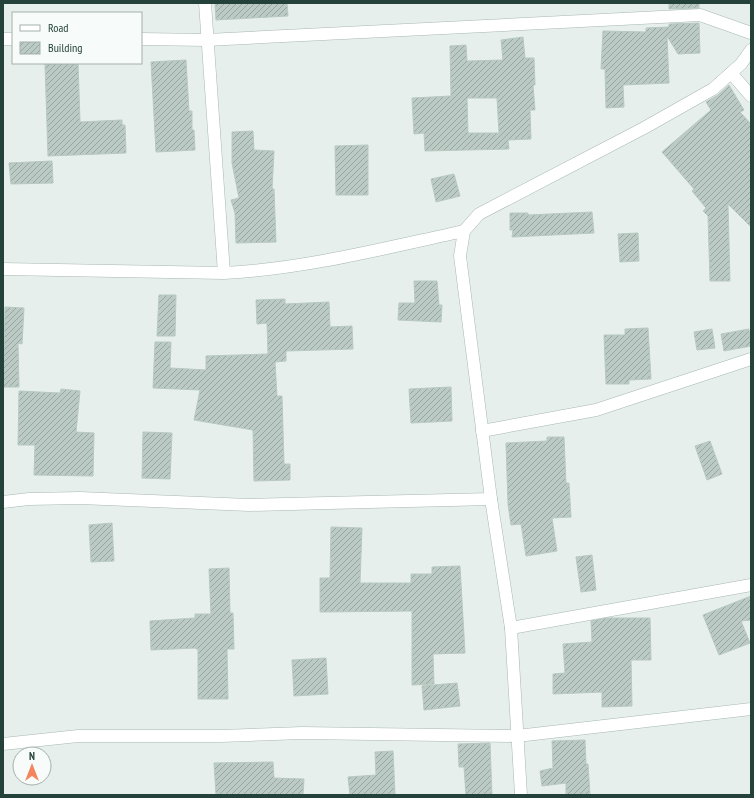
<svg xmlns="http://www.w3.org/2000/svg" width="754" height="798" viewBox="0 0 754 798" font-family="'PT Sans Narrow',sans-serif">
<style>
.building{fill:url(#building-hatch);stroke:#b8c9c2;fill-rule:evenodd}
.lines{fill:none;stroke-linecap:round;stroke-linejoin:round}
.minor-casing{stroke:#a8b8b2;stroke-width:13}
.tertiary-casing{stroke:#a8b8b2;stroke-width:13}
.minor{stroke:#fff;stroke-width:12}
.tertiary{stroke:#fff;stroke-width:12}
</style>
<defs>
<pattern id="building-hatch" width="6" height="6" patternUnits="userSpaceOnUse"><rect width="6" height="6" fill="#bbcac4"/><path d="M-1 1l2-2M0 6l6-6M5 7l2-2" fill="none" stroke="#98a6a0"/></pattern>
</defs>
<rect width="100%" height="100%" fill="#e6efeb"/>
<path class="building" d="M 215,3 L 287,3 L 288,16 L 216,20 Z
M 669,3 L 699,3 L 699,8 L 669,9 Z
M 699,23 L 700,53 L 678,54 L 667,36 L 669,83 L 623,85 L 624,107 L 606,108 L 605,69 L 601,69 L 603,31 L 646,32 L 646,28 L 669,27 L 669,24 Z
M 523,37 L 525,58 L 534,58 L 535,85 L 533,85 L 535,110 L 530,110 L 531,139 L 508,140 L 509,149 L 425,151 L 424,133 L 414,134 L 412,98 L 451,96 L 450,46 L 466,45 L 467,61 L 503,60 L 501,40 ZM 467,98 L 497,98 L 499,133 L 468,133 Z
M 186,60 L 189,111 L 192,111 L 192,130 L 194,130 L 195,150 L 156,152 L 151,62 Z
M 78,63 L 80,122 L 122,120 L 122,125 L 125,125 L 126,153 L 48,156 L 45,64 Z
M 729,85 L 744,110 L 740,112 L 751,124 L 751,227 L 728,204 L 730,281 L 710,281 L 708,216 L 703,211 L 706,208 L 692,191 L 694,189 L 662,152 L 711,110 L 706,102 L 718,95 Z
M 253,131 L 254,150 L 274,151 L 272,189 L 274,189 L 276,242 L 236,243 L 235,213 L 231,200 L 239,198 L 232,163 L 232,132 Z
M 368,145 L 368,195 L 336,195 L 335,146 Z
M 52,161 L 53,183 L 11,184 L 9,163 Z
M 454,174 L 460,196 L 436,202 L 431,179 Z
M 592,212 L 594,233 L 512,237 L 513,230 L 510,230 L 510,213 L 528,213 L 528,215 Z
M 638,233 L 639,261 L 620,262 L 618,234 Z
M 414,281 L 437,281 L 439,305 L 442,305 L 441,322 L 398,320 L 399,303 L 415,303 Z
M 159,295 L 176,295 L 175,336 L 157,336 Z
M 285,299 L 285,304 L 329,302 L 330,327 L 352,326 L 353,349 L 286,351 L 286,361 L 275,362 L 277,396 L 282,396 L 284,464 L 290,464 L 290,480 L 254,481 L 253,430 L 194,420 L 200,390 L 153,388 L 155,342 L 171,342 L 170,368 L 206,370 L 206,356 L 268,354 L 267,323 L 257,324 L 256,300 Z
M 5,307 L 24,308 L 22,344 L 18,343 L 19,387 L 3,387 Z
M 648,328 L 651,379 L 629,380 L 629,384 L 606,384 L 604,335 L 625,335 L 625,329 Z
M 712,329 L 715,348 L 697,350 L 694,332 Z
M 749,329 L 751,346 L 724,351 L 721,334 Z
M 451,387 L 452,421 L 411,423 L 409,389 Z
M 61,389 L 80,391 L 76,432 L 94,433 L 93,476 L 34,475 L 35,445 L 18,445 L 19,391 L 60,393 Z
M 143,432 L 172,433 L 170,479 L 142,478 Z
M 547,437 L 564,437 L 566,483 L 569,483 L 571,517 L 552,518 L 557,551 L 526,556 L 521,524 L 511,525 L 508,504 L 506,443 L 547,441 Z
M 710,441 L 722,474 L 707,480 L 695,446 Z
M 112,523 L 114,561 L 91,562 L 89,525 Z
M 331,527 L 362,528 L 360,583 L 411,583 L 411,574 L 432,574 L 432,567 L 460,566 L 465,653 L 433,654 L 434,684 L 412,685 L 412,611 L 320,612 L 320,578 L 330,578 Z
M 592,555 L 596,590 L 581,592 L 576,557 Z
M 229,568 L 230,613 L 233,613 L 234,649 L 227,649 L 228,699 L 198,699 L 198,649 L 196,649 L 196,648 L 151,650 L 150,621 L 195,618 L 195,614 L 211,614 L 209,569 Z
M 751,596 L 751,620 L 741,621 L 750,643 L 719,655 L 703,615 Z
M 607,618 L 650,618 L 651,660 L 631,660 L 632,706 L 602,707 L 602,692 L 553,694 L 553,674 L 565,673 L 563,644 L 592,642 L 591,621 Z
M 326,658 L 328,694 L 294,696 L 292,660 Z
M 457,683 L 460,706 L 424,710 L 422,686 Z
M 585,740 L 586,764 L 588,764 L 590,795 L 566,795 L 566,783 L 542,786 L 540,771 L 553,768 L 552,741 Z
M 490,743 L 492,795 L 466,795 L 464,767 L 459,767 L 458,744 Z
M 393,751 L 395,794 L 350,795 L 348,777 L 376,775 L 375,752 Z
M 273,762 L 274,778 L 304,779 L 303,795 L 216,795 L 214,763 Z"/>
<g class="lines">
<defs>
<path id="minor" d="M 205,3 L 224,273
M 3,39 L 13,39
M 141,39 L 207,40 L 700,15 L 751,33
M 731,73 L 751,96
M 3,269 L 224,273 C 305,269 385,248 464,231
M 482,431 L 596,410 L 751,359
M 3,502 L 29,499 L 80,498 L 249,505 L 491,499
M 511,628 L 751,585
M 3,744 L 78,736 L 221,736 L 302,733 L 517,736 L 751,709"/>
<path id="tertiary" d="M 521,795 L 511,628 L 491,499 L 460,256 L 464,231 L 479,214 L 644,128 L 713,89 L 741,64 L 751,50"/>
</defs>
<use href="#minor" class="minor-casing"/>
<use href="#tertiary" class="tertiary-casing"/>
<use href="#minor" class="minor"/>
<use href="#tertiary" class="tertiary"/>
</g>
<rect width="754" height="798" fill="none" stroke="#24423a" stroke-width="8"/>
<rect x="12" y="12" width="130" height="52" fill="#f7fbf9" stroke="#a3b1ad"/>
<rect x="20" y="25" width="20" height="6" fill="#ffffff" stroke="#a3b1ad"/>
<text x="48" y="32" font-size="12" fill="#24423a">Road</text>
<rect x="20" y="42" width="20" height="12" fill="url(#building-hatch)" stroke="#a3b1ad"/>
<text x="48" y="52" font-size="12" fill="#24423a">Building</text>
<g transform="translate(32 766)"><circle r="19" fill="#f7fbf9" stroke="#a3b1ad"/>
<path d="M0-3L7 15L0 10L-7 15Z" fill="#f4845f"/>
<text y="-6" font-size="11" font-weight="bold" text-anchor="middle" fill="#24423a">N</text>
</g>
</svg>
